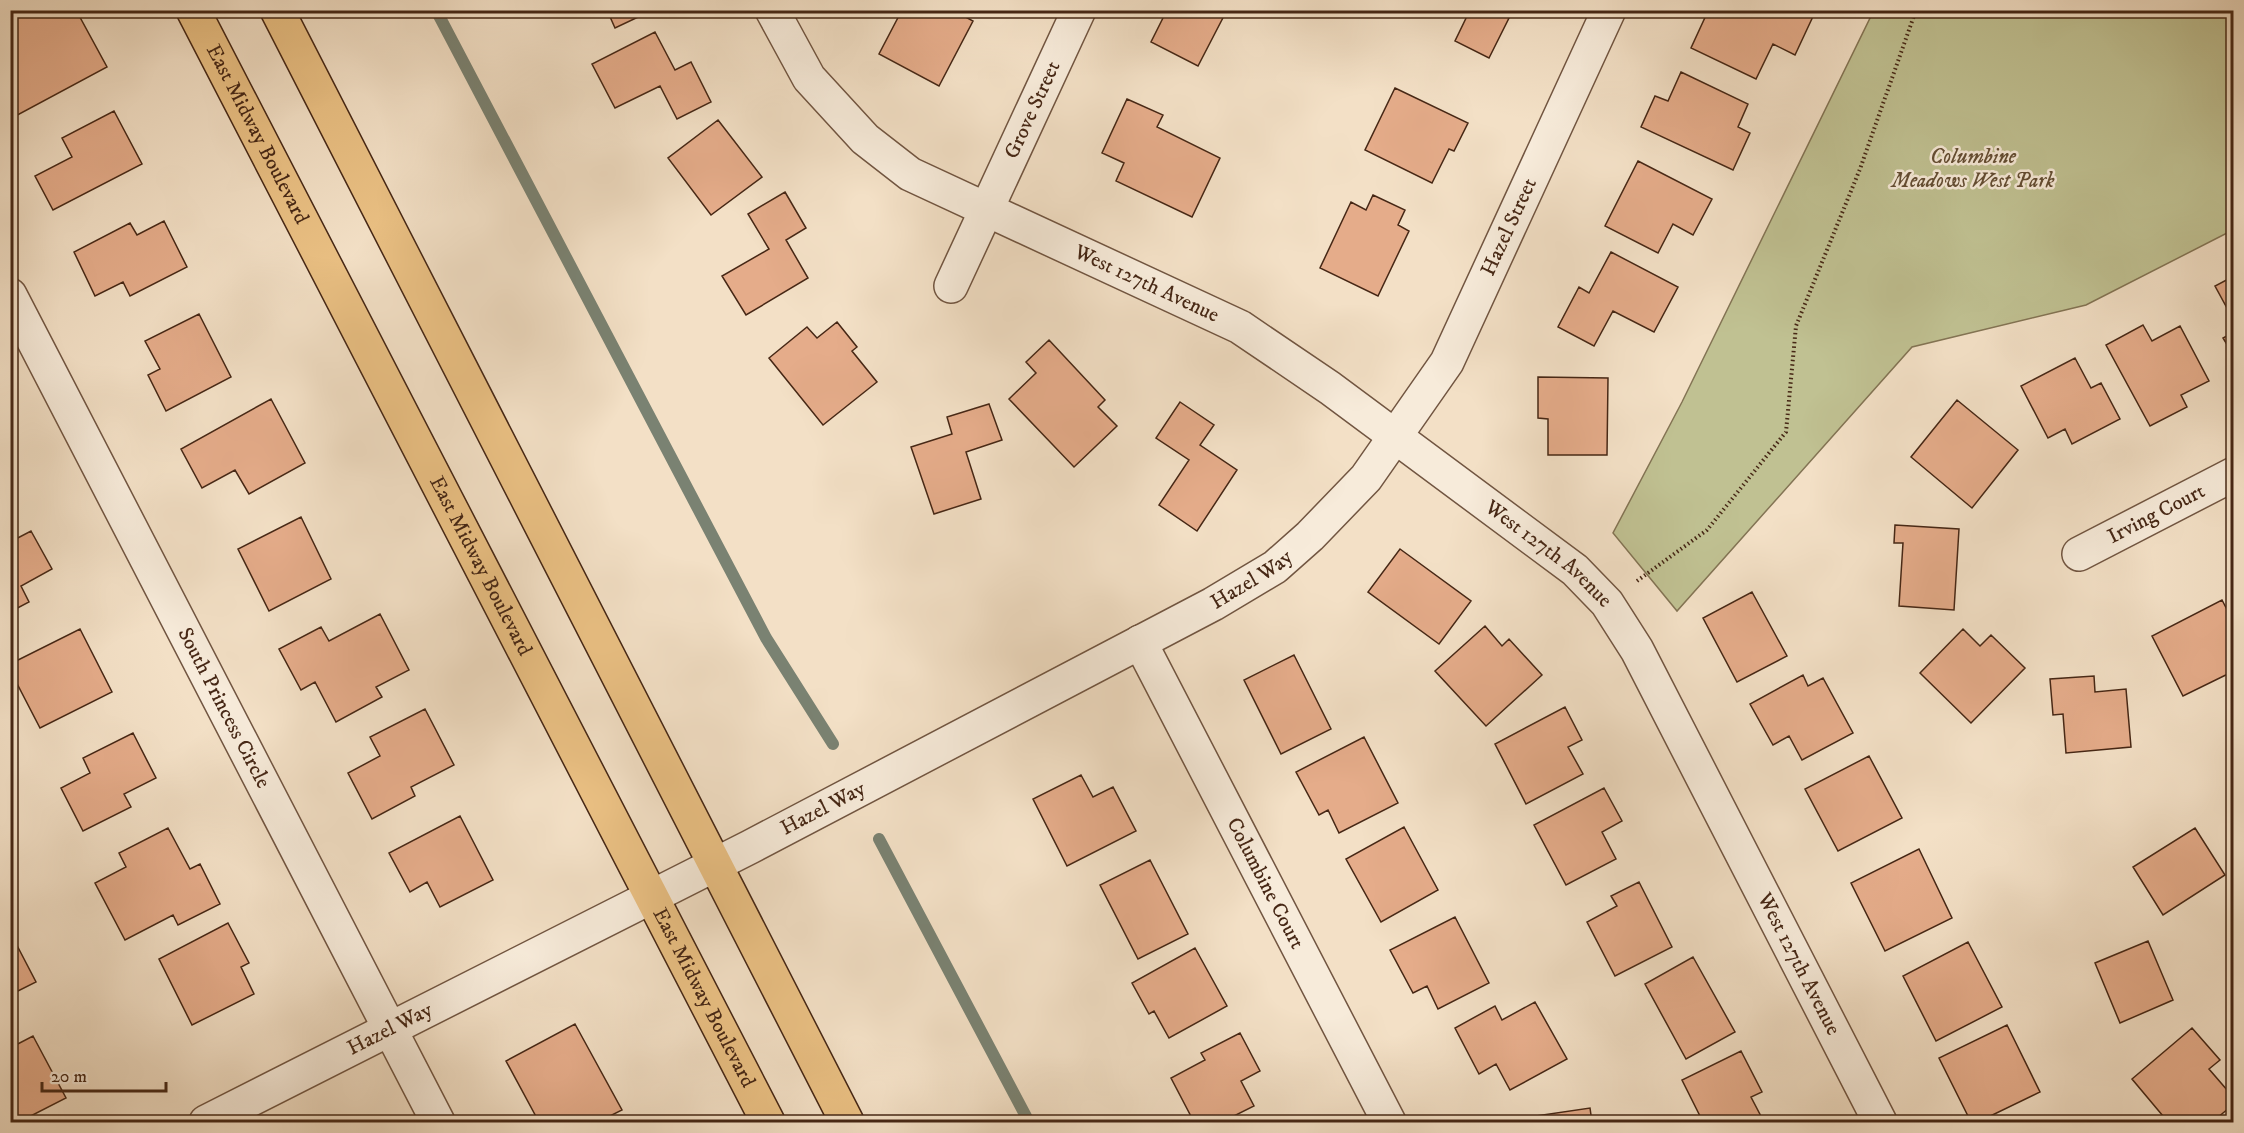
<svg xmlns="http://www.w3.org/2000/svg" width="2244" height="1133" viewBox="0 0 2244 1133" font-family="'IM FELL DW Pica',serif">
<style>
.green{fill:#c0c192;stroke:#837454;stroke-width:1.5}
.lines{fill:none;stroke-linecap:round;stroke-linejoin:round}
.stream{stroke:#7a8272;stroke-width:12}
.building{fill:#e5ac8a;stroke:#462715;stroke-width:1.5}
.minor-casing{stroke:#715541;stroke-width:36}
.major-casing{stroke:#462715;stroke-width:36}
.path{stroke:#462715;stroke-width:4;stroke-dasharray:1.5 3;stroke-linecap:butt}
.minor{stroke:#f7ebda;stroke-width:33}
.major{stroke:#eac083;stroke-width:33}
.labels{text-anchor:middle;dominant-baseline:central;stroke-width:5;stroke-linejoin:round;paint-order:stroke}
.street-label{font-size:21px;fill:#462715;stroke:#f7ebda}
.park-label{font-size:21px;font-style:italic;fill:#644e34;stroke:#f7ebda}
</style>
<rect width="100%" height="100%" fill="#f3e0c6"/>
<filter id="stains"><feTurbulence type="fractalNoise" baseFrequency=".00333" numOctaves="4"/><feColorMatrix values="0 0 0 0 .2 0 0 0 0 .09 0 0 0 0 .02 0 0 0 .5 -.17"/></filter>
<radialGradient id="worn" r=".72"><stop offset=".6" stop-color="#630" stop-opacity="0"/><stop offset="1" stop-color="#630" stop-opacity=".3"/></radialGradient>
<path class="green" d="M 1861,11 L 2233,11 L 2233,230 L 2086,305 L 1912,347 L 1677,611 L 1613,533 L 1682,402 L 1871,16 Z"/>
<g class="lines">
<path class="stream" d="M 436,10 L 766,638 L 833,744
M 879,839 L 1029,1122"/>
</g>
<path class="building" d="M 10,10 L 76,10 L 107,67 L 10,119 Z
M 607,10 L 653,10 L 615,28 Z
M 902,10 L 953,10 L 973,21 L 939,86 L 879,54 Z
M 1167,10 L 1227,10 L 1198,66 L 1151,42 Z
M 1470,10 L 1494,10 L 1509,18 L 1489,58 L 1455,41 Z
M 1724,10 L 1816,10 L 1795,55 L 1773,44 L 1756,79 L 1691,48 L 1708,11 L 1721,17 Z
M 655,32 L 675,70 L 691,62 L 711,102 L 677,119 L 660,86 L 615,108 L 592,64 Z
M 1681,72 L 1748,104 L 1738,127 L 1750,133 L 1733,170 L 1641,127 L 1655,96 L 1668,101 Z
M 1395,88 L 1468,123 L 1454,151 L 1449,149 L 1432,183 L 1365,150 Z
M 1127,99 L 1163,115 L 1157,127 L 1220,158 L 1192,217 L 1116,181 L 1124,163 L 1102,153 Z
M 114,111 L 142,164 L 53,210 L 35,176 L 72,157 L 62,138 Z
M 718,120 L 762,177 L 711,215 L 668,158 Z
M 1638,161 L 1712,199 L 1693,235 L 1673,224 L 1658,253 L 1605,226 Z
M 785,192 L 806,228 L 786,240 L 808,278 L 746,315 L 722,276 L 769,249 L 748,214 Z
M 1373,195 L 1405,210 L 1398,225 L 1409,231 L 1378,296 L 1320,268 L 1351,202 L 1366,210 Z
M 164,221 L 187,267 L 130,296 L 123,282 L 95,296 L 74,252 L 130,223 L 137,235 Z
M 1611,252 L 1678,287 L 1654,332 L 1613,311 L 1594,346 L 1558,327 L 1579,287 L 1589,293 Z
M 2234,276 L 2234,321 L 2215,286 Z
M 199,314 L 231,377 L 166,411 L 148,375 L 160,369 L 145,341 Z
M 837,322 L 857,347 L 852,351 L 877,382 L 823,425 L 769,358 L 807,327 L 817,338 Z
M 2143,325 L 2152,341 L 2180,326 L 2209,381 L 2181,395 L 2187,407 L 2150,426 L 2106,345 Z
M 2234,332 L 2234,356 L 2223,338 Z
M 1049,340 L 1105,400 L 1098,407 L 1117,426 L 1074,467 L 1009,399 L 1036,373 L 1026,362 Z
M 2075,358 L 2091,388 L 2101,383 L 2120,419 L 2072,444 L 2065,429 L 2048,438 L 2021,386 Z
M 1538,377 L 1608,378 L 1607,455 L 1548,455 L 1548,419 L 1538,418 Z
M 271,399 L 305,463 L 249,494 L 235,470 L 202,488 L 181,449 Z
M 1957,400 L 2018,450 L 1972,508 L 1911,457 Z
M 1180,402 L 1214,425 L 1200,445 L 1237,470 L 1197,531 L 1159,505 L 1189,460 L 1156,438 Z
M 989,404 L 1002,440 L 966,452 L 981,499 L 934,514 L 911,447 L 952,434 L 947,417 Z
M 301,517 L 331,579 L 269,611 L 238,549 Z
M 1895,525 L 1959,529 L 1954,610 L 1899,606 L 1903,543 L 1894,543 Z
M 31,531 L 52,569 L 21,586 L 29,602 L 10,612 L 10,542 Z
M 1400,549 L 1471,601 L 1439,644 L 1368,592 Z
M 1752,592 L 1787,656 L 1737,682 L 1703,618 Z
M 2222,600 L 2234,623 L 2234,671 L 2183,696 L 2152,636 Z
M 380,614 L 409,670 L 376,687 L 382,697 L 336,722 L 315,682 L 301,690 L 279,649 L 321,627 L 329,641 Z
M 1485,626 L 1502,646 L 1509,639 L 1542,675 L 1486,726 L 1435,671 Z
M 80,629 L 112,692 L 40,728 L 10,670 L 10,664 Z
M 1963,629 L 1980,646 L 1991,635 L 2025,668 L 1971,723 L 1920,673 Z
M 1294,655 L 1331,729 L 1281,754 L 1244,680 Z
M 1803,675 L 1808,686 L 1823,678 L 1853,733 L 1802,760 L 1789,736 L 1773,745 L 1750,704 Z
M 2094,676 L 2095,692 L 2126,689 L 2131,747 L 2066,753 L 2063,714 L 2053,715 L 2050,679 Z
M 1565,707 L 1582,740 L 1568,747 L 1583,774 L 1526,804 L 1495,744 Z
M 425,709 L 454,765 L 411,787 L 415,796 L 372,819 L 348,773 L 380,756 L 370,737 Z
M 133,733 L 156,778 L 124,794 L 131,807 L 83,831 L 61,788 L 90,773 L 83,758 Z
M 1364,737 L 1398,803 L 1339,833 L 1328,810 L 1319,815 L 1296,772 Z
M 1869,756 L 1902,818 L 1838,851 L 1805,789 Z
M 1081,775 L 1093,797 L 1113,787 L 1136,831 L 1067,866 L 1033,799 Z
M 1604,788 L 1622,821 L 1602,832 L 1616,859 L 1566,885 L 1534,825 Z
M 460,816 L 493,880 L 440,907 L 427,882 L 410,892 L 389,853 Z
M 1404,827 L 1438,890 L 1381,922 L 1346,859 Z
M 168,828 L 190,869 L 200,864 L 220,904 L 178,925 L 173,915 L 125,940 L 95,883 L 126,867 L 119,853 Z
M 2195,828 L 2225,875 L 2163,915 L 2133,867 Z
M 1919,849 L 1952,918 L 1885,951 L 1851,883 Z
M 1150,860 L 1188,934 L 1138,959 L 1100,885 Z
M 1639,882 L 1672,947 L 1615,976 L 1587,922 L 1617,906 L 1611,896 Z
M 1455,917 L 1489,983 L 1438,1009 L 1427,986 L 1413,993 L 1390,950 Z
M 228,923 L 249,963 L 241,967 L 254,994 L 192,1025 L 159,959 Z
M 10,932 L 36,982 L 10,995 Z
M 2148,941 L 2173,1000 L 2120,1023 L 2095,963 Z
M 1968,942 L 2002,1007 L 1936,1041 L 1903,976 Z
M 1195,948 L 1227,1006 L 1169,1038 L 1154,1011 L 1149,1014 L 1132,983 Z
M 1693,957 L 1735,1032 L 1686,1059 L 1645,984 Z
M 1535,1002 L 1567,1059 L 1510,1090 L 1496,1064 L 1479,1074 L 1455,1028 L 1495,1006 L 1502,1020 Z
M 575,1024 L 622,1110 L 598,1122 L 539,1122 L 506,1061 Z
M 2007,1025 L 2040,1092 L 1978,1122 L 1971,1122 L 1939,1058 Z
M 2192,1028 L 2220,1060 L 2209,1069 L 2234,1098 L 2234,1104 L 2212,1122 L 2168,1122 L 2132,1079 Z
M 1240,1033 L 1260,1071 L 1241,1081 L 1254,1106 L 1222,1122 L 1194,1122 L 1171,1078 L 1205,1060 L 1201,1053 Z
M 33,1036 L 66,1098 L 19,1122 L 10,1122 L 10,1048 Z
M 1741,1051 L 1762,1092 L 1751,1097 L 1764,1122 L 1703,1122 L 1682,1080 Z
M 1590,1108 L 1592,1122 L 1516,1122 L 1515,1119 Z"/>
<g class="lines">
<defs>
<g id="minor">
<path id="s1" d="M 772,10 L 809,78 L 865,139 L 910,174 L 1240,327 L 1330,388 L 1575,570 L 1607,603 L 1637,650 L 1880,1122"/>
<path id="s2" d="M 951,286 L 1079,10"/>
<path id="s3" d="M 10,295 L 438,1122"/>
<path id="s4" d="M 2079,554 L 2234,474"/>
<path id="s5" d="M 1140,642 L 1389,1122"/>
<path id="s6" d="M 206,1122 L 750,847 L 1213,604 L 1275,567 L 1310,536 L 1366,478 L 1447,362 L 1609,10"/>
</g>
<g id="major">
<path id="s7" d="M 193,10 L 768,1122"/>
<path d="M 277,10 L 847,1122"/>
</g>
</defs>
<use href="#minor" class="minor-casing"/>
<use href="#major" class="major-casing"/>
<path class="path" d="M 1637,581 L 1707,530 L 1786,432 L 1796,326 L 1860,169 L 1916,10"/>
<use href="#minor" class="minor"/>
<use href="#major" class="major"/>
</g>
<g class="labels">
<g class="street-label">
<text stroke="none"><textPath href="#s2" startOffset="194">Grove Street</textPath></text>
<text stroke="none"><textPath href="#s7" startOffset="140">East Midway Boulevard</textPath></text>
<text stroke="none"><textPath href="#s6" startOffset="1622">Hazel Street</textPath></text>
<text stroke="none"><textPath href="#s1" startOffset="478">West 127th Avenue</textPath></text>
<text stroke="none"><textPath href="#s4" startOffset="87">Irving Court</textPath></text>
<text stroke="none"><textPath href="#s1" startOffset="964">West 127th Avenue</textPath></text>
<text stroke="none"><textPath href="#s7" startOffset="626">East Midway Boulevard</textPath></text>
<text stroke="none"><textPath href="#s6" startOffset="1178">Hazel Way</textPath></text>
<text stroke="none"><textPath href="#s3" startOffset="465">South Princess Circle</textPath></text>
<text stroke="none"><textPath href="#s6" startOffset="692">Hazel Way</textPath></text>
<text stroke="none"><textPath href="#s5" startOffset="272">Columbine Court</textPath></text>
<text stroke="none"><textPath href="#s1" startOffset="1450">West 127th Avenue</textPath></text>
<text stroke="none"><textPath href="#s7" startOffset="1112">East Midway Boulevard</textPath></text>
<text stroke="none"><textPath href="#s6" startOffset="206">Hazel Way</textPath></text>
</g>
<g class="park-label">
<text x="1973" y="157">Columbine<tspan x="1973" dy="24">Meadows West Park</tspan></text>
</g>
</g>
<rect width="2244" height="1133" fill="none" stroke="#f3e0c6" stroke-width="36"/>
<rect x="12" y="12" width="2220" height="1109" fill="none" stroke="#462715" stroke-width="3"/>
<rect x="18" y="18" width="2208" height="1097" fill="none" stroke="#462715" stroke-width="1.5"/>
<path d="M42 1082v9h124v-9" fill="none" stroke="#462715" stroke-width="3"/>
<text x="51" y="1082" font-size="18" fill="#462715" stroke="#f7ebda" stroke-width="4.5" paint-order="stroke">20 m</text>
<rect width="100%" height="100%" filter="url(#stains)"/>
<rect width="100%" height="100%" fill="url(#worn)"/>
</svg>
